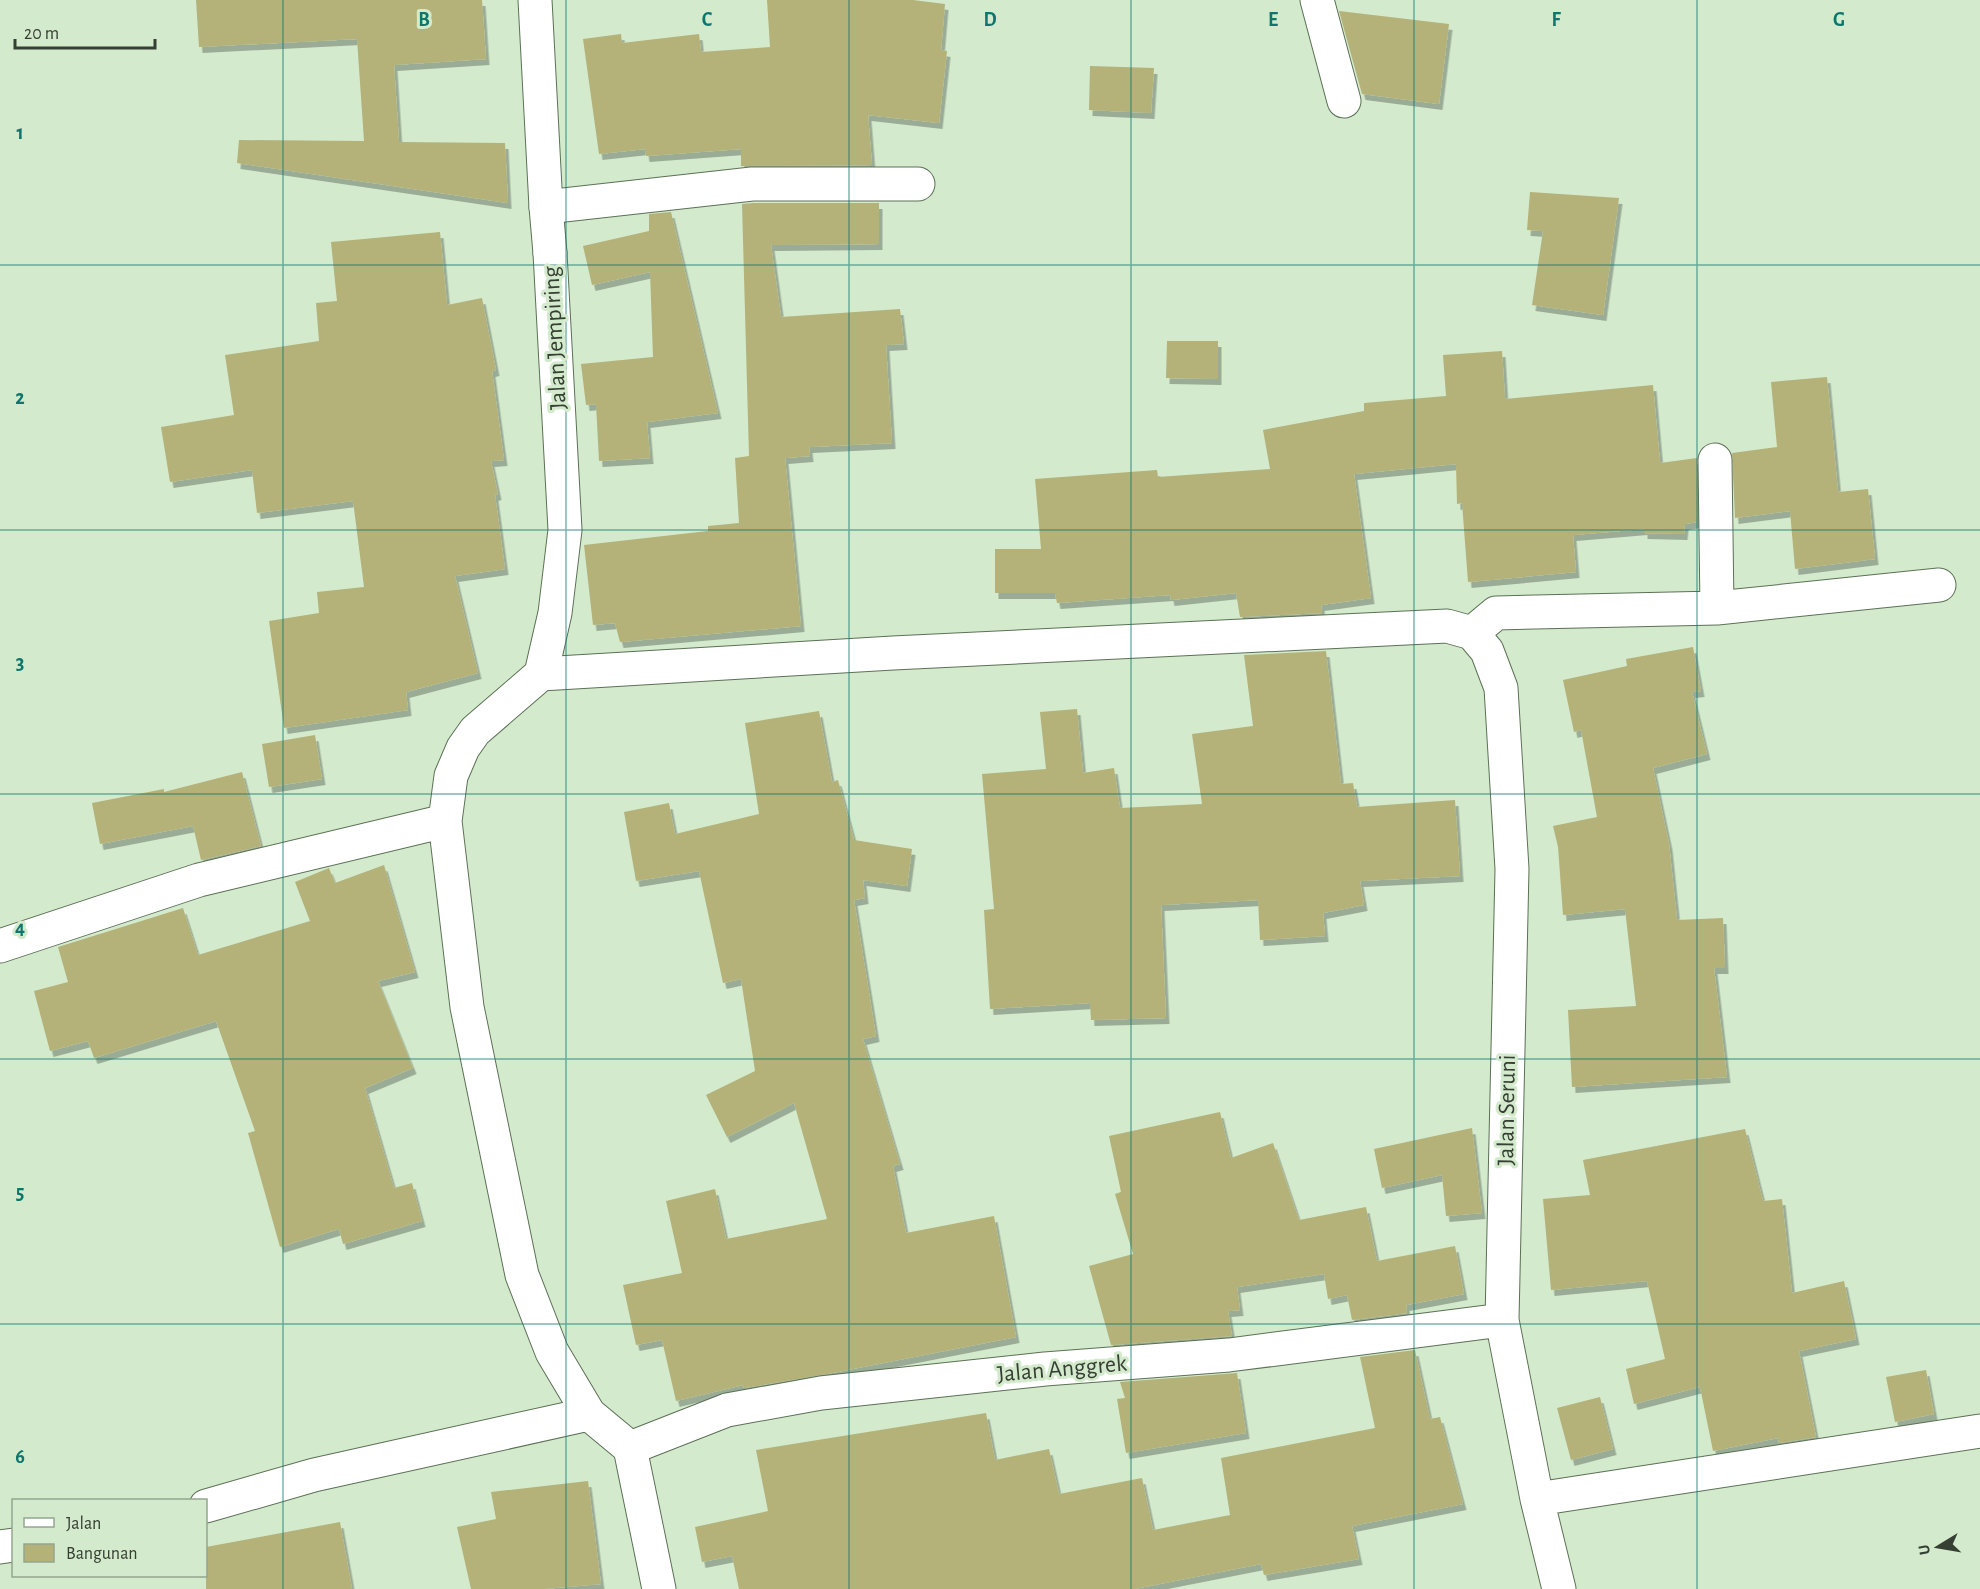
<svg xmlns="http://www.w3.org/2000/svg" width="1980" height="1589" viewBox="0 0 1980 1589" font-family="'Alegreya Sans',sans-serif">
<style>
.building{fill:#b4b278;filter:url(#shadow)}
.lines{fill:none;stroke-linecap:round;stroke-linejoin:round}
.minor-casing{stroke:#5c7056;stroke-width:35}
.tertiary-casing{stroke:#5c7056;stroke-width:35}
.minor{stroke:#fff;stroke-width:33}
.tertiary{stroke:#fff;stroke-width:33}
.grid{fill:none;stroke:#0f766e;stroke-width:1.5;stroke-opacity:0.55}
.labels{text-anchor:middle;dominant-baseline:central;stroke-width:6;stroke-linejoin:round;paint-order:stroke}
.street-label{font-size:24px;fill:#363f33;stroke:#d3eacc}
.grid-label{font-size:20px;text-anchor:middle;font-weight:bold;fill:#0f766e;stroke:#d3eacc;stroke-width:6;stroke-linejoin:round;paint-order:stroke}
</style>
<defs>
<filter id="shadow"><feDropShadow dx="3.5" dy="6" stdDeviation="0" flood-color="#0004"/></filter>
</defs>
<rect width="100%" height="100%" fill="#d3eacc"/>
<path class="building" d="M 196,0 L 482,0 L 486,59 L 394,65 L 399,142 L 505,143 L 508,203 L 237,163 L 239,140 L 364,141 L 357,39 L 199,47 Z
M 767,0 L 913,0 L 945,4 L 941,50 L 947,51 L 939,123 L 868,115 L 872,165 L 741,166 L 741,149 L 646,156 L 645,149 L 599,154 L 583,39 L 621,34 L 622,43 L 699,34 L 701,52 L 770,47 Z
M 1339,11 L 1449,24 L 1439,104 L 1362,94 Z
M 1090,66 L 1154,68 L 1151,113 L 1089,110 Z
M 1530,192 L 1619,198 L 1603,315 L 1532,305 L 1543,231 L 1527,230 Z
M 753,203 L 879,203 L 879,244 L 771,245 L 781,317 L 900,309 L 904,344 L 886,345 L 892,443 L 809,447 L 810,456 L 785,458 L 801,626 L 620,642 L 615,623 L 593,625 L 584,545 L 708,531 L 708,526 L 739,523 L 735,458 L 749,456 L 742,204 Z
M 671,212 L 718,413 L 647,422 L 650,458 L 599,461 L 596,404 L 586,405 L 581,364 L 653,357 L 650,272 L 592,285 L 583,246 L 649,231 L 649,214 Z
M 440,232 L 447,305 L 482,298 L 496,370 L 492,371 L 504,460 L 491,461 L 498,494 L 495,495 L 505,569 L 455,576 L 478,673 L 406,692 L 408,710 L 284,728 L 269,621 L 319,613 L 317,592 L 364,587 L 353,501 L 257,513 L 252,470 L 170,482 L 161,427 L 234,415 L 225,355 L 319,341 L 316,303 L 337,301 L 331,242 Z
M 1167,341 L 1218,341 L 1218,379 L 1166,378 Z
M 1502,351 L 1505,399 L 1653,385 L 1660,463 L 1697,458 L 1697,522 L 1685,524 L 1684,534 L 1644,533 L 1644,529 L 1573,535 L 1576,572 L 1468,582 L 1462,503 L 1457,504 L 1456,464 L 1354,474 L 1371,598 L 1321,605 L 1322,613 L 1240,617 L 1236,593 L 1171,600 L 1170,595 L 1057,603 L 1055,593 L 995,593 L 995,549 L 1041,549 L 1035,479 L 1157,470 L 1158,477 L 1270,469 L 1263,430 L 1364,411 L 1364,403 L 1446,396 L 1443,355 Z
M 1827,377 L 1838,492 L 1868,489 L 1875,559 L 1795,569 L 1790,511 L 1735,518 L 1732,453 L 1777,447 L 1771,382 Z
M 1693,647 L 1701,691 L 1692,692 L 1707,754 L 1653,768 L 1669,844 L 1677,920 L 1723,918 L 1725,968 L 1714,968 L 1727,1077 L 1572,1087 L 1568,1010 L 1636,1006 L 1625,909 L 1563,915 L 1558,847 L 1553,826 L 1597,817 L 1581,730 L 1574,732 L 1563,680 L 1627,666 L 1626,659 Z
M 1326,651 L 1341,784 L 1353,783 L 1357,807 L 1455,800 L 1460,876 L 1360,881 L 1364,905 L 1323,913 L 1325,936 L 1260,940 L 1258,900 L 1161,905 L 1166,1018 L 1091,1020 L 1090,1003 L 990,1009 L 984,910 L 994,909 L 982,774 L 1046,769 L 1040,712 L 1077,709 L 1083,773 L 1114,768 L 1120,808 L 1202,804 L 1192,734 L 1253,726 L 1244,655 Z
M 819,711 L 832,782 L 838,780 L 854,840 L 912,849 L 907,886 L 863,880 L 865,898 L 854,900 L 876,1036 L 863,1039 L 900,1164 L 893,1166 L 906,1233 L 994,1216 L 1016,1337 L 827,1374 L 744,1388 L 743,1385 L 676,1401 L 662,1340 L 636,1345 L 623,1285 L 682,1273 L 666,1201 L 715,1189 L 726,1239 L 827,1219 L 794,1103 L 727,1137 L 706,1095 L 755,1071 L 741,979 L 723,983 L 699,871 L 636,881 L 624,812 L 669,803 L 675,834 L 759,814 L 745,723 Z
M 315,735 L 322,779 L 269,787 L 262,744 Z
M 242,772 L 261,846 L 201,860 L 193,826 L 100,844 L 92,803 L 164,789 L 164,792 Z
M 384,865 L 415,972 L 378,981 L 413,1068 L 365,1088 L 394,1188 L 412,1183 L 422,1221 L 343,1244 L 339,1229 L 280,1247 L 248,1133 L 255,1131 L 216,1021 L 94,1058 L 88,1041 L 50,1051 L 34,991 L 68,982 L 58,947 L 183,908 L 198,955 L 310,921 L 295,882 L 329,868 L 335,883 Z
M 1220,1112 L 1231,1158 L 1273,1143 L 1299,1220 L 1366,1207 L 1377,1261 L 1455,1246 L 1464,1294 L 1406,1305 L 1407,1313 L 1352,1320 L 1347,1295 L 1328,1299 L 1324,1274 L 1237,1287 L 1240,1310 L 1228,1311 L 1232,1336 L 1111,1345 L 1089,1266 L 1133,1254 L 1115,1194 L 1121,1192 L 1109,1136 Z
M 1472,1128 L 1482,1213 L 1446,1216 L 1442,1175 L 1382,1188 L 1374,1149 Z
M 1745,1129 L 1763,1201 L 1782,1199 L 1792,1293 L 1844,1281 L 1856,1339 L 1799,1351 L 1816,1437 L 1779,1443 L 1778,1438 L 1713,1451 L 1700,1387 L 1634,1404 L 1626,1369 L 1665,1359 L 1647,1281 L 1551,1290 L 1543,1199 L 1590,1195 L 1583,1160 Z
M 1415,1350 L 1430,1419 L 1440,1417 L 1463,1504 L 1352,1526 L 1359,1559 L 1264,1575 L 1261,1564 L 1134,1589 L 739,1589 L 732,1556 L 702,1562 L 695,1527 L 768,1511 L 756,1450 L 986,1413 L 995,1460 L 1049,1449 L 1059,1494 L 1142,1478 L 1153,1530 L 1230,1515 L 1221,1458 L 1375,1428 L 1360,1357 Z
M 1926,1370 L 1934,1414 L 1895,1422 L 1886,1377 Z
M 1237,1373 L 1246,1433 L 1126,1453 L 1117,1399 L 1125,1398 L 1120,1382 Z
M 1600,1397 L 1613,1449 L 1571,1460 L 1557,1408 Z
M 588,1481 L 601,1584 L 543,1589 L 471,1589 L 457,1527 L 496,1519 L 491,1492 Z
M 340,1522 L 352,1589 L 206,1589 L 206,1547 Z"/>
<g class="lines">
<defs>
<path id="minor" d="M 535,0 L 546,207 L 752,184 L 918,184
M 1317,0 L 1344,101
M 1715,460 L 1717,608
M 1472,633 L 1487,651 L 1501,688 L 1512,869 L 1502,1320 L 1537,1499 L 1559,1589
M 1472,633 L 1496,613 L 1717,608 L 1939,585
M 541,674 L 555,613 L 565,530 L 550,253
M 0,946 L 199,880 L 445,821
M 630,1448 L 727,1410 L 821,1393 L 1045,1369 L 1229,1355 L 1502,1320
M 1537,1499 L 1980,1431
M 206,1506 L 314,1475 L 589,1414
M 0,1547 L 14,1545
M 659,1589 L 630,1448 L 589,1414 L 552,1352 L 522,1275 L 467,1007 L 445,821 L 451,776 L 463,748 L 475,731 L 541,674 L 893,653 L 1447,626 L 1472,633"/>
<path id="tertiary" d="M 546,207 L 550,253"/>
</defs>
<use href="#minor" class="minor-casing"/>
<use href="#tertiary" class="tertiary-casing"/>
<use href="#minor" class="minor"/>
<use href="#tertiary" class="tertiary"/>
</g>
<path class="grid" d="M 283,0 L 283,1589M 566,0 L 566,1589M 849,0 L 849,1589M 1131,0 L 1131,1589M 1414,0 L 1414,1589M 1697,0 L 1697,1589M 0,265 L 1980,265M 0,530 L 1980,530M 0,794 L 1980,794M 0,1059 L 1980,1059M 0,1324 L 1980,1324"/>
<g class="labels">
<g class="street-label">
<text transform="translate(555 338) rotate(-93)">Jalan Jempiring</text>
<text transform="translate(1507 1110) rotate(-89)">Jalan Seruni</text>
<text transform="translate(1062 1369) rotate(-5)">Jalan Anggrek</text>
</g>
</g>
<g class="grid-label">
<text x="424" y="26">B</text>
<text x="707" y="26">C</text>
<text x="990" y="26">D</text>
<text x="1273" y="26">E</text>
<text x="1556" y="26">F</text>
<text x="1839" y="26">G</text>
<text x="20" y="139">1</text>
<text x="20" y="404">2</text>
<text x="20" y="669">3</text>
<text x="20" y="934">4</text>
<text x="20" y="1199">5</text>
<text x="20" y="1463">6</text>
</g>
<rect x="12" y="1499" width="195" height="78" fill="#d3eacc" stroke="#94a68f" stroke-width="1.5"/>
<rect x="24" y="1518" width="30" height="9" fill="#ffffff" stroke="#94a68f" stroke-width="1.5"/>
<text x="66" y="1529" font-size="18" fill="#363f33">Jalan</text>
<rect x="24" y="1544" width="30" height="18" fill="#b4b278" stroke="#94a68f" stroke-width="1.5"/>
<text x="66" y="1559" font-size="18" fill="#363f33">Bangunan</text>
<g transform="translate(1938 1547) rotate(259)" stroke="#d3eacc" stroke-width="4.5" paint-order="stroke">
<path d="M0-4.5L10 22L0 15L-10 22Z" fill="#363f33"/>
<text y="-9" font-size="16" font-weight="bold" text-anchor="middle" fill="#363f33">U</text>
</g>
<path d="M15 39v9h140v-9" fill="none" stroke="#363f33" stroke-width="3"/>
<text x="24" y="39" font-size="18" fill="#363f33" stroke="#d3eacc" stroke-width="4.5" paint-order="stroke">20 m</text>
</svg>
